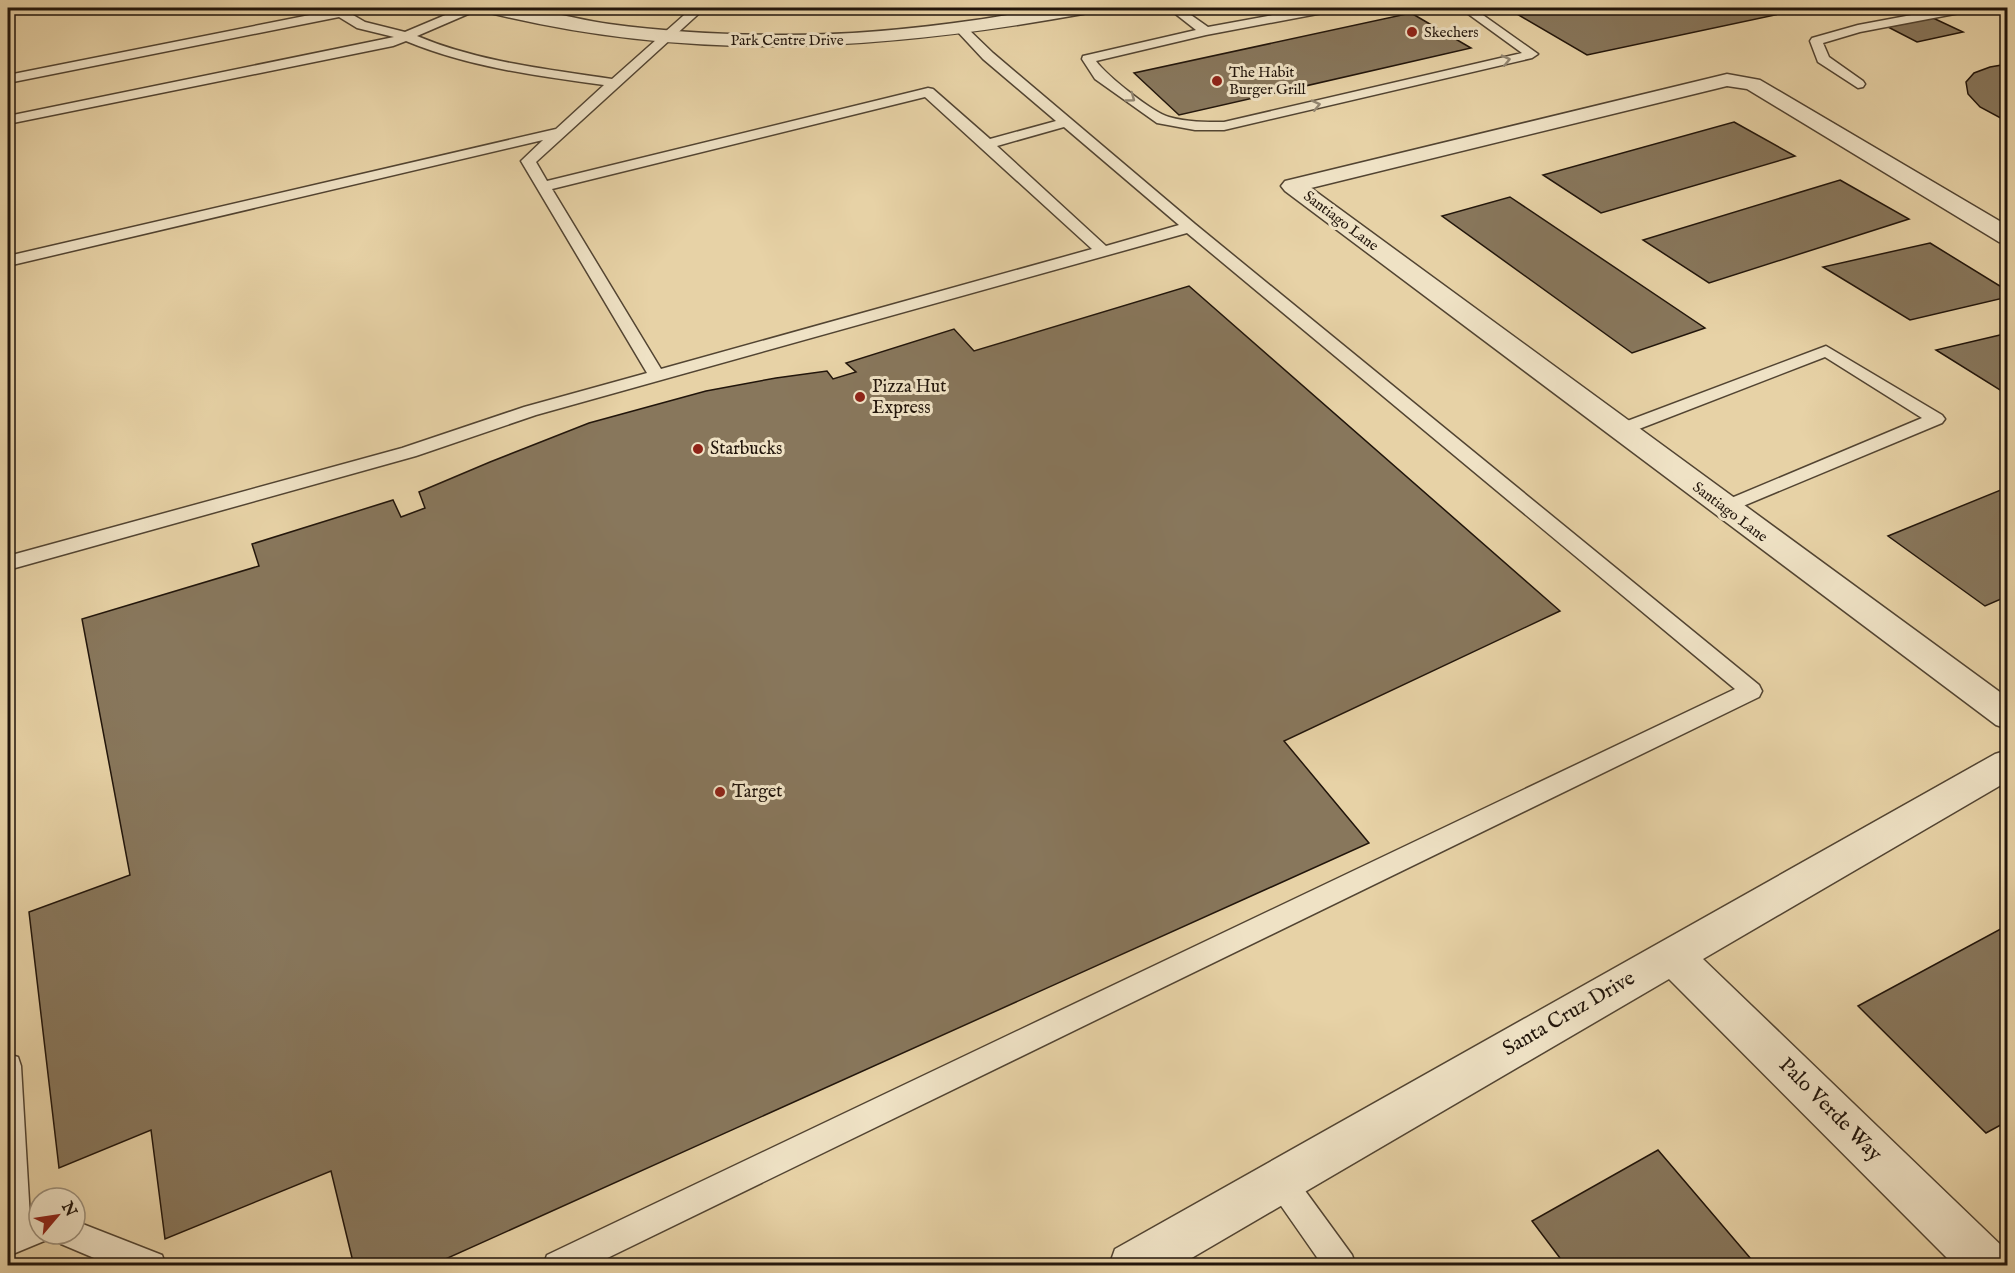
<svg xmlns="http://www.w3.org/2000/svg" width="2015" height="1273" viewBox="0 0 2015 1273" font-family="'IM FELL English',serif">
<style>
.building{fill:#88775c;stroke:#21150b;stroke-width:1.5}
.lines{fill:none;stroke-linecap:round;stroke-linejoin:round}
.service-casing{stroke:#524432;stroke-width:3}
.minor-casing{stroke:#524432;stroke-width:3}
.service{fill:#efe2c5;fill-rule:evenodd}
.minor{fill:#efe2c5;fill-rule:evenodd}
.oneway{stroke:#928671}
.poi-dot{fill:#8f2418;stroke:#efe2c5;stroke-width:2}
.labels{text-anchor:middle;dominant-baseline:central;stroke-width:6;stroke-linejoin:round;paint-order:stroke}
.far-poi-label{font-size:15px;fill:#21150b;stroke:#efe2c5;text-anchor:start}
.far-street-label{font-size:15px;fill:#21150b;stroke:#efe2c5}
.poi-label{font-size:18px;fill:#21150b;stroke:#efe2c5;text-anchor:start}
.near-street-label{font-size:21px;fill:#21150b;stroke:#efe2c5}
</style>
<rect width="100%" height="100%" fill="#e7d2a6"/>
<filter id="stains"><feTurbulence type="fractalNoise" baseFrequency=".00333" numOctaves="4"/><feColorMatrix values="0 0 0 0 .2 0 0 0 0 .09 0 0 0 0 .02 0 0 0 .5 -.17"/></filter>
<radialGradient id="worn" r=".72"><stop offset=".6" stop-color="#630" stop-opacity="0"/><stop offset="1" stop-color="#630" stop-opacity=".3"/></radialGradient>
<path class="building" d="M 1544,8 L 1761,8 L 1775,15 L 1587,55 L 1517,14 Z
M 1411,13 L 1471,48 L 1179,115 L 1134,73 Z
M 1933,18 L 1963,32 L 1917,42 L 1888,27 Z
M 2008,64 L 2008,122 L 1980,107 L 1968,94 L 1966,82 L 1974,73 L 1990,67 Z
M 1734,122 L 1795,156 L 1601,213 L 1543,175 Z
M 1840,180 L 1909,219 L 1709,283 L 1643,240 Z
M 1510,197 L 1705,328 L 1632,353 L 1442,216 Z
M 1930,243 L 2008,291 L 2008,297 L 1910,320 L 1823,267 Z
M 1189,286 L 1560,611 L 1284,741 L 1369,843 L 430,1266 L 354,1266 L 331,1171 L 165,1239 L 151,1130 L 59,1168 L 29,912 L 130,875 L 82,619 L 259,566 L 252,544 L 393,500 L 401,517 L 425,508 L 419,492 L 490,462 L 589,423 L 706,391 L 776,378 L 827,371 L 833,379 L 856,372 L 846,363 L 954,329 L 974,351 Z
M 2008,333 L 2008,395 L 1936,350 L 2000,335 Z
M 2008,487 L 2008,596 L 1985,606 L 1888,536 Z
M 2008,925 L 2008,1121 L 1986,1133 L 1858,1006 Z
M 1658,1150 L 1757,1266 L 1566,1266 L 1532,1221 Z"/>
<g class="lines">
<defs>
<path id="service" d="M 327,8 L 341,8 L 365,22 L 405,32 L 462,8 L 477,8 L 475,11 L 417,36 C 479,62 546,69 612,79 L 692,8 L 705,8 L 536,162 L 547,181 L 928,88 L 933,89 L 990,139 L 1056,121 L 983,59 L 956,30 L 958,27 L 966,27 L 993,53 L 1195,224 L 1759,685 L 1762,691 L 1759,697 L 591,1266 L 543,1266 L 547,1255 L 1735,689 L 1187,233 L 536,415 L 416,456 L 8,570 L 8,556 L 402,448 L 524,407 L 647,373 L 521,161 L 543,140 L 8,266 L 8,256 L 556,129 L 604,85 C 537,76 469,67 406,41 L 393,46 L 8,124 L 8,116 L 394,37 L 357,28 L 339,17 L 8,83 L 8,75 L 330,11 ZM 925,97 L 1092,249 L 661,369 L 552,189 ZM 1064,127 L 1179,225 L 1106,246 L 997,146 Z
M 1168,8 L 1181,8 L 1208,27 L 1311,8 L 1334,8 L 1328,12 L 1206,35 L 1096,61 C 1106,75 1153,113 1169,117 C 1187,122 1205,122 1224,122 L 1522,53 L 1460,8 L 1473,8 L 1538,54 L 1532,58 L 1224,130 L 1195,130 L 1157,123 L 1095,79 L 1082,59 L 1083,56 L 1196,30 Z
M 1949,8 L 1971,8 L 1965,12 L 1860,32 L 1823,43 L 1829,57 L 1863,81 L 1865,84 L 1863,87 L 1858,88 L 1818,62 L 1810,41 L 1812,38 L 1858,25 Z
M 1826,346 L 1942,415 L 1945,419 L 1942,423 L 1724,514 L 1717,512 L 1714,508 L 1717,504 L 1922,418 L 1825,357 L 1626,434 L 1614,434 L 1611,430 L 1614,426 Z
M 8,1054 L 18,1057 L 21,1066 L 30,1218 L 39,1215 L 39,1234 L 52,1234 L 49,1239 L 8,1256 Z
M 1280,1166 L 1290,1170 L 1352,1255 L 1356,1266 L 1323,1266 L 1270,1190 L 1266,1180 L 1270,1170 Z
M 75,1221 L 162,1255 L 166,1266 L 113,1266 L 61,1244 L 56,1234 L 75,1234 Z"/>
<path id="minor" d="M 483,8 C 524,3 568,18 609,24 C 667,32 726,35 786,35 C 849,35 913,29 976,20 C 1014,15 1054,4 1093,8 L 1090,12 L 1083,14 C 877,51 692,63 486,12 Z
M 1727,74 L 1760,80 L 2008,226 L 2008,244 L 1999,242 L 1747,89 L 1727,86 L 1311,188 L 2008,698 L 2008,729 L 1996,725 L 1285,191 L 1281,186 L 1285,181 Z
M 2008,750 L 2008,781 L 1703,959 L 2005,1249 L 2008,1266 L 1955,1266 L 1669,979 L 1178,1266 L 1109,1266 L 1115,1249 L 1995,754 Z"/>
</defs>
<use href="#service" class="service-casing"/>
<use href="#minor" class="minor-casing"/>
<use href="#service" class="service"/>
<use href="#minor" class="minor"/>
</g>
<defs><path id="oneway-chevron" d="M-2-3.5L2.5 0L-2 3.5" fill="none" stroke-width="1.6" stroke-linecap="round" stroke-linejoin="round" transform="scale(1.5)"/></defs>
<g class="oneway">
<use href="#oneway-chevron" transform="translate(1506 60) rotate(-13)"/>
<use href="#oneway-chevron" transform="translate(1131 98) rotate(36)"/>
<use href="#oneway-chevron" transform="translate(1316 105) rotate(-13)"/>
</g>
<g class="poi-dot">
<circle cx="1412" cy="32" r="6"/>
<circle cx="1217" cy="81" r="6"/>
<circle cx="860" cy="397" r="6"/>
<circle cx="698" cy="449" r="6"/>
<circle cx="720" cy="792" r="6"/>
</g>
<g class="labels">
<g class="far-poi-label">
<text x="1424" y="32">Skechers</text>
<text x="1229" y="72">The Habit<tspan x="1229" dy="17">Burger Grill</tspan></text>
</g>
<g class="far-street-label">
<text x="787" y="40">Park Centre Drive</text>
<text transform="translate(1341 221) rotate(37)">Santiago Lane</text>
<text transform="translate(1730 512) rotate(37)">Santiago Lane</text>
</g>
<g class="poi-label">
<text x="872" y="387">Pizza Hut<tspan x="872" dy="21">Express</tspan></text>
<text x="710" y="449">Starbucks</text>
<text x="732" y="792">Target</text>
</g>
<g class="near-street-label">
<text transform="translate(1569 1014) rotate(-30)">Santa Cruz Drive</text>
<text transform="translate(1830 1110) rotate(45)">Palo Verde Way</text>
</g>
</g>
<rect width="2015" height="1273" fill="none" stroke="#e7d2a6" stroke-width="30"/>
<rect x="9" y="9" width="1997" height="1255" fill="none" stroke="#21150b" stroke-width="3"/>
<rect x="15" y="15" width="1985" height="1243" fill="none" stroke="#21150b" stroke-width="1.5"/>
<g transform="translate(57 1216) rotate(61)"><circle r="28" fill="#efe2c5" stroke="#9d907b" stroke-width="1.5"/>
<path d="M0-4.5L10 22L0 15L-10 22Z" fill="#8f2418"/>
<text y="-9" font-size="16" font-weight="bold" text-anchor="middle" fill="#21150b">N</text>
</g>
<rect width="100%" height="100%" filter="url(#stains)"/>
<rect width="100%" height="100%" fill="url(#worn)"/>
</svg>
